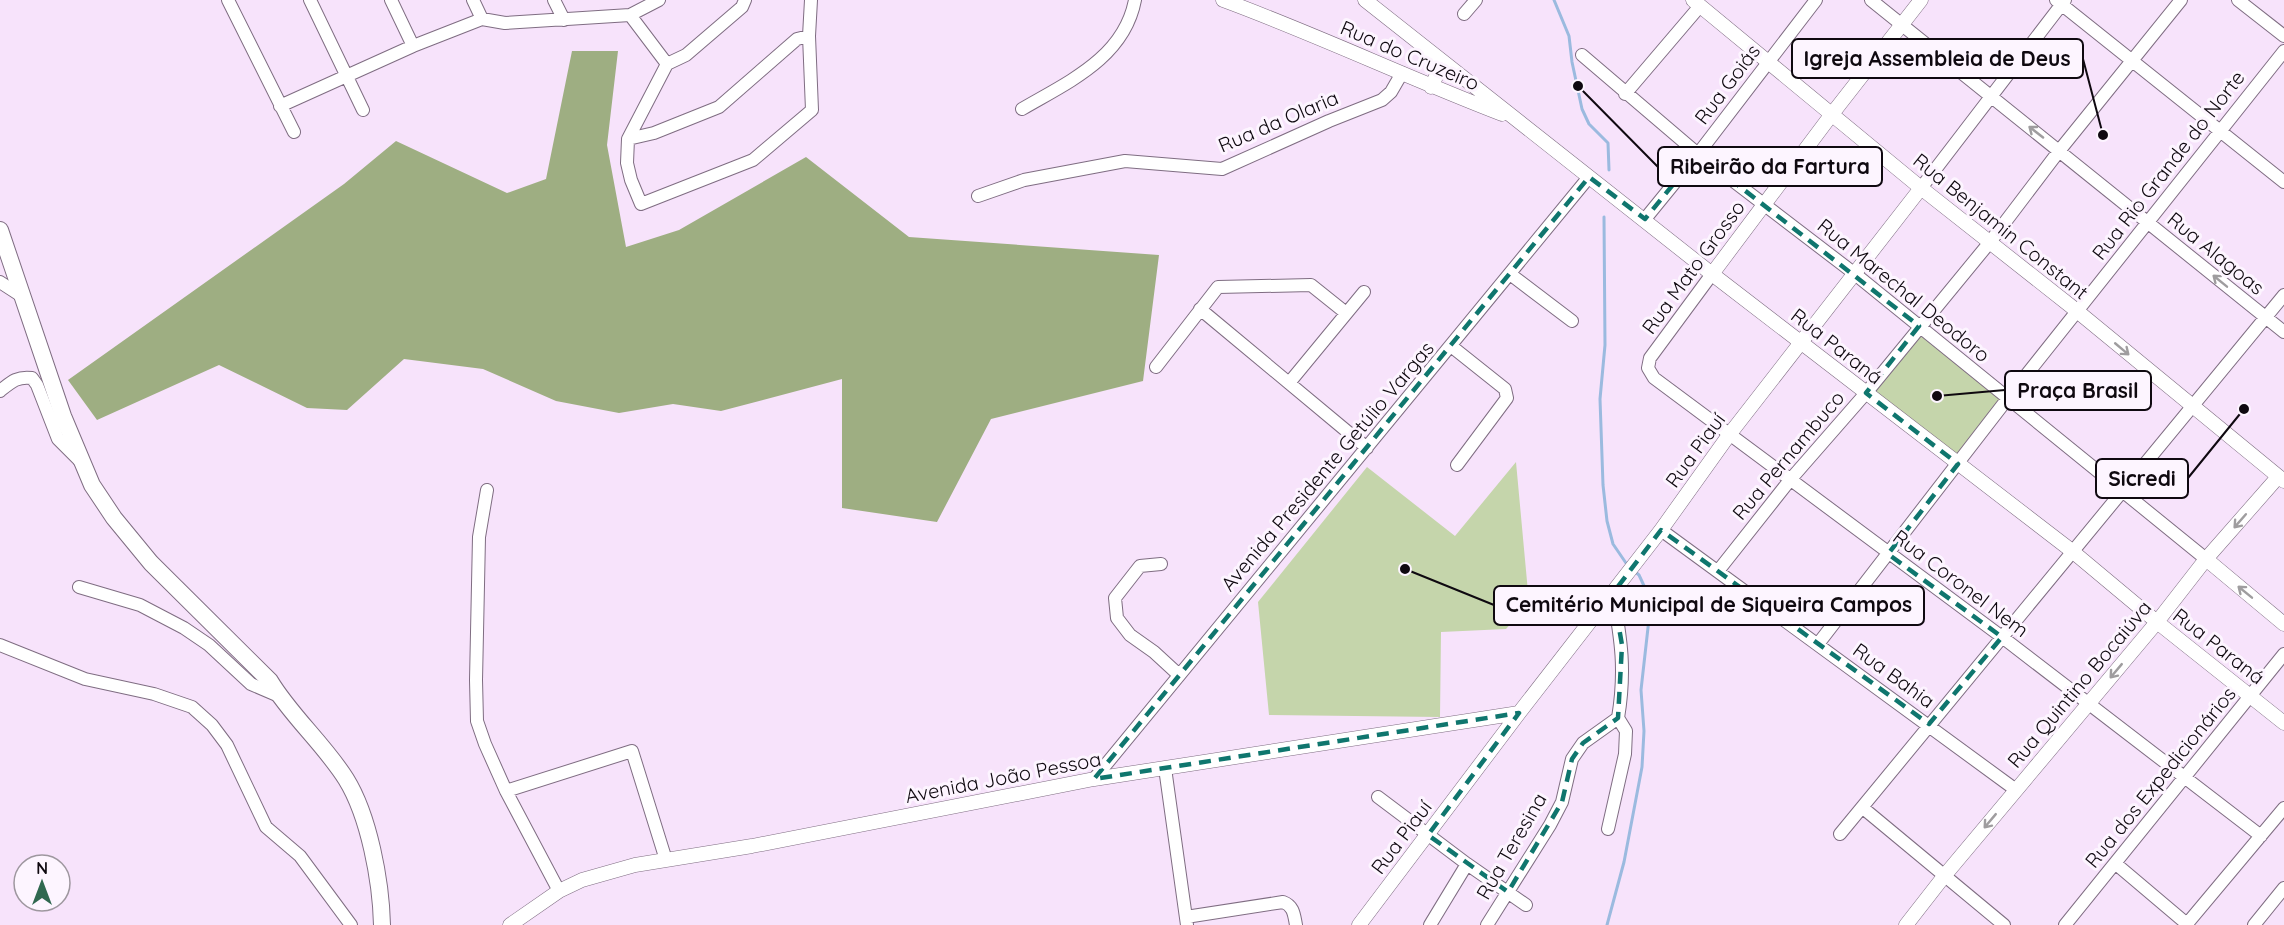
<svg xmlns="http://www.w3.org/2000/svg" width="2284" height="925" viewBox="0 0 2284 925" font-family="Quicksand,sans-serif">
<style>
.green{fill:#c5d5ab}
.forest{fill:#9eae82}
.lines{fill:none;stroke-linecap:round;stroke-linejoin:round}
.stream{stroke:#9bbadf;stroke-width:3}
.minor-casing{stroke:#7f6d82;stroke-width:14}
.tertiary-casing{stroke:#7f6d82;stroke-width:15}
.secondary-casing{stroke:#7f6d82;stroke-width:18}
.minor{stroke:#fff;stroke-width:12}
.tertiary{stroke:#fff;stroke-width:14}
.secondary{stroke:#fff;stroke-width:16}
.oneway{stroke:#9f9d9f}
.marked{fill:none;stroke:#0f766e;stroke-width:4.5;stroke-dasharray:12 8;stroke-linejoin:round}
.labels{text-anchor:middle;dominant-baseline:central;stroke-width:6;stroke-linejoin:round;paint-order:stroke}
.street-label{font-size:20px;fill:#0f0910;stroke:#fdf5ff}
.leader{fill:none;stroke:#0f0910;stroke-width:2}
.callout-dot{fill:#0f0910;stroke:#fdf5ff;stroke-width:2}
.callout{fill:#fdf5ff;stroke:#0f0910;stroke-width:2}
.callout-label{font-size:21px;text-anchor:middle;font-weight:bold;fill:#0f0910}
</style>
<rect width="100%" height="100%" fill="#f7e3fb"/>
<path class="green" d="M 1919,330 L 2004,398 L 1958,459 L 1870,393 Z
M 1516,462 L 1529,603 L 1506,629 L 1441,632 L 1440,717 L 1269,715 L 1258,602 L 1367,467 L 1455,536 Z"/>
<path class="forest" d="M 572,51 L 618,51 L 607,145 L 626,247 L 679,230 L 806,157 L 909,237 L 1159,255 L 1143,381 L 991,419 L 937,522 L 842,508 L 842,379 L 721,411 L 673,404 L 619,413 L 556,401 L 483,369 L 404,359 L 347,410 L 307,408 L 219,365 L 97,420 L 68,380 L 344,184 L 396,141 L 507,193 L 546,179 Z"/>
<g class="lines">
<path class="stream" d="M 1554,0 L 1569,36 L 1572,62 L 1582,109 L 1589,124 L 1608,143 L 1609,170
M 1604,217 L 1605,345 L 1600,399 L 1603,485 L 1607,521 L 1613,544 L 1628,566
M 1607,925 L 1624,862 L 1642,767 L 1644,731 L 1641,690 L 1651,601 L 1639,575 L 1633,570"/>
<defs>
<path id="minor" d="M 228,0 L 294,132
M 310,0 L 363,110
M 391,0 L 413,46
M 473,0 L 482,19
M 554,0 L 564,20
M 745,0 L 742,7 L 686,55 L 667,64 L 628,139 L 627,163 L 631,180 L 641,204 L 753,160 L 812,110 L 809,36 L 811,0
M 1871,0 L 2284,332
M 2056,0 L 2284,182
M 2238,0 L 2284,36
M 1464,14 L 1476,0
M 630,15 L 667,64
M 1582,55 L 1698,154 L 1855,274 L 2206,559
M 1625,94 L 1700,6
M 280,106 L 413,46 L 482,19 L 505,23 L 630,15 L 659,0
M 1022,109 C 1068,82 1124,58 1135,0
M 628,139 L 654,133 L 719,107 L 797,39 L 809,36
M 1921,188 L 2065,0
M 978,196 L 1024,180 L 1125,161 L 1222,169 L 1329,121 L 1382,100 L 1391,92 L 1402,73
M 1645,219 L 1698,154 L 1816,0
M 1510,274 L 1572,321
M 1712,274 L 1650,358 L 1648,368 L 1654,378 L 2002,637 L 2261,836
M 0,282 L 23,297
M 1200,309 L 1367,448
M 1451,346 L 1505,389 L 1507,398 L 1457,465
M 1156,367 L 1218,287 L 1311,285 L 1346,313
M 1289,383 L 1364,292
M 0,391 C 11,382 17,376 32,378 L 37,385 L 58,439 L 79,460
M 487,490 L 479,537 L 476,680 L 477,721 L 485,744 L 506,791 L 559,891
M 1661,530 L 2016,790
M 1161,564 L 1140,566 L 1115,598 L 1117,618 L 1130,635 L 1154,652 L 1179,675
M 1718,571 L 1790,480 L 1866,393 L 1990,242 L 2059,151 L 2181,0
M 79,587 L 140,605 L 184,628 L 209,645 L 251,684 L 279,696
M 1818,644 L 2008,398 L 2284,51
M 0,645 L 85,679 L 154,694 L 192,707 L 212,725 L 227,745 L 266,827 L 300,856 L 351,925
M 1165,768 L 1187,925
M 1094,779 L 1589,177
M 506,791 L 632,751 L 666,860
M 1378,797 L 1467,864 L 1526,905
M 1863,808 L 2004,925
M 1608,829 L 1625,754 L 1626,731 L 1618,718
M 1840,834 L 2284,295
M 2116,864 L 2187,924
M 1186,917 L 1283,902 C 1294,906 1294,915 1296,925
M 1430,925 L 1467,864
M 1487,925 L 1550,825 L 1562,802 L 1572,759 L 1583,743 L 1618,718 C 1626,670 1621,640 1613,593
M 2065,925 L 2284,654
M 2186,925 L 2284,808
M 2254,925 L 2284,888"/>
<path id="tertiary" d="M 1223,0 C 1318,35 1408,78 1502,114
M 1365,0 L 1712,274 L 2072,551 L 2157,622 L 2284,723
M 1693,0 L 1921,188 L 2077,311 L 2284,481
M 1431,87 L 1443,62
M 1712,274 L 1832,114 L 1921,0
M 2206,559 L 2284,624
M 510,925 L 559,891 L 582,880 L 635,865 L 752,846 L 1094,779 L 1519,713
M 1359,925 L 1519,713 L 1661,530 L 1729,435 L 1921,188
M 1906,925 L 1945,875 L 2157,622 L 2206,559 L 2278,477"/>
<path id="secondary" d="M 0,230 L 63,416 L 92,485 L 114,518 L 151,563 L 270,681 C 291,716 324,744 346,779 C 369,816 381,881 382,925"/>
</defs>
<use href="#minor" class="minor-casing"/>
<use href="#tertiary" class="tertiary-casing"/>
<use href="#secondary" class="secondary-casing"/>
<use href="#minor" class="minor"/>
<use href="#tertiary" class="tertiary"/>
<use href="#secondary" class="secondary"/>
</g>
<defs><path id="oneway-shaft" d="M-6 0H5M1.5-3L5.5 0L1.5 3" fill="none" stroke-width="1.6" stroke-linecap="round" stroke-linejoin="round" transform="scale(1.5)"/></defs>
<g class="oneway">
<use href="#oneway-shaft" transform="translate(2036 132) rotate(-142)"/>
<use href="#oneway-shaft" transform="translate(2220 281) rotate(-141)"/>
<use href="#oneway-shaft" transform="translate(2122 349) rotate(40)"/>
<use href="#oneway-shaft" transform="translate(2240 521) rotate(131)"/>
<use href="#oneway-shaft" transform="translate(2245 592) rotate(-141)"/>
<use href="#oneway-shaft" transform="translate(2116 671) rotate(130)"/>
<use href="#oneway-shaft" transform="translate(1990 821) rotate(130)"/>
</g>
<path class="marked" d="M 1698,154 L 1919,326 L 1866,393 L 1958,464 L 1888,554 L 2002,637 L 1929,724 L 1661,530 L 1613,593 L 1622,645 L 1618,718 L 1583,743 L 1572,759 L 1562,802 L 1508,892 L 1428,835 L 1519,713 L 1094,779 L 1589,177 L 1645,219 Z"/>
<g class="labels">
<g class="street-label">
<text transform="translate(1410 55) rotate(23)">Rua do Cruzeiro</text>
<text transform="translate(1727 84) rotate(-53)">Rua Goiás</text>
<text transform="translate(1278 121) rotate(-23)">Rua da Olaria</text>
<text transform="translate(2168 165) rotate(-52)">Rua Rio Grande do Norte</text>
<text transform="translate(2001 226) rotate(39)">Rua Benjamin Constant</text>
<text transform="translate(2216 253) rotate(39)">Rua Alagoas</text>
<text transform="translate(1693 267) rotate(-54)">Rua Mato Grosso</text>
<text transform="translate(1904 290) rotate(39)">Rua Marechal Deodoro</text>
<text transform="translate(1837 346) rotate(38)">Rua Paraná</text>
<text transform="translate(1695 450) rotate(-54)">Rua Piauí</text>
<text transform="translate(1788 455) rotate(-50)">Rua Pernambuco</text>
<text transform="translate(1327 466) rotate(-50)">Avenida Presidente Getúlio Vargas</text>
<text transform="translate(1961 583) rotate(37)">Rua Coronel Nem</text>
<text transform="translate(2219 646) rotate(38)">Rua Paraná</text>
<text transform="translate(1894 675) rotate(36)">Rua Bahia</text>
<text transform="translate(2079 684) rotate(-50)">Rua Quintino Bocaiúva</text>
<text transform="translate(1003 777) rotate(-11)">Avenida João Pessoa</text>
<text transform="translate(2160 777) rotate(-51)">Rua dos Expedicionários</text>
<text transform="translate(1401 837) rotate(-53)">Rua Piauí</text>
<text transform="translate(1511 846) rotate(-60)">Rua Teresina</text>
</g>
</g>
<path class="leader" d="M2103 135L2083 59M1578 86L1658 167M1937 396L2005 390M2244 409L2188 478M1405 569L1494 605"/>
<g class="callout-dot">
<circle cx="2103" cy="135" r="6"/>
<circle cx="1578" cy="86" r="6"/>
<circle cx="1937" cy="396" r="6"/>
<circle cx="2244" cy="409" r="6"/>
<circle cx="1405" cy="569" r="6"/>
</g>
<g class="callout">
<rect x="1792" y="39" width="291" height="39" rx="6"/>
<rect x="1658" y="147" width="224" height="39" rx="6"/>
<rect x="2005" y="371" width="146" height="39" rx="6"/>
<rect x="2096" y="459" width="92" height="39" rx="6"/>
<rect x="1494" y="586" width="430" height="39" rx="6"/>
</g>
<g class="callout-label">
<text x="1937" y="66">Igreja Assembleia de Deus</text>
<text x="1770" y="174">Ribeirão da Fartura</text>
<text x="2078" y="398">Praça Brasil</text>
<text x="2142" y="486">Sicredi</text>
<text x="1709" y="612">Cemitério Municipal de Siqueira Campos</text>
</g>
<g transform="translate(42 883)"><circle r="28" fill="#fdf5ff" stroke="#9e979f" stroke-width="1.5"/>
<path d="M0-4.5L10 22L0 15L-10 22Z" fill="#306850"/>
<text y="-9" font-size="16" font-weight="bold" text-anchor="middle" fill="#0f0910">N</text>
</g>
</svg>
